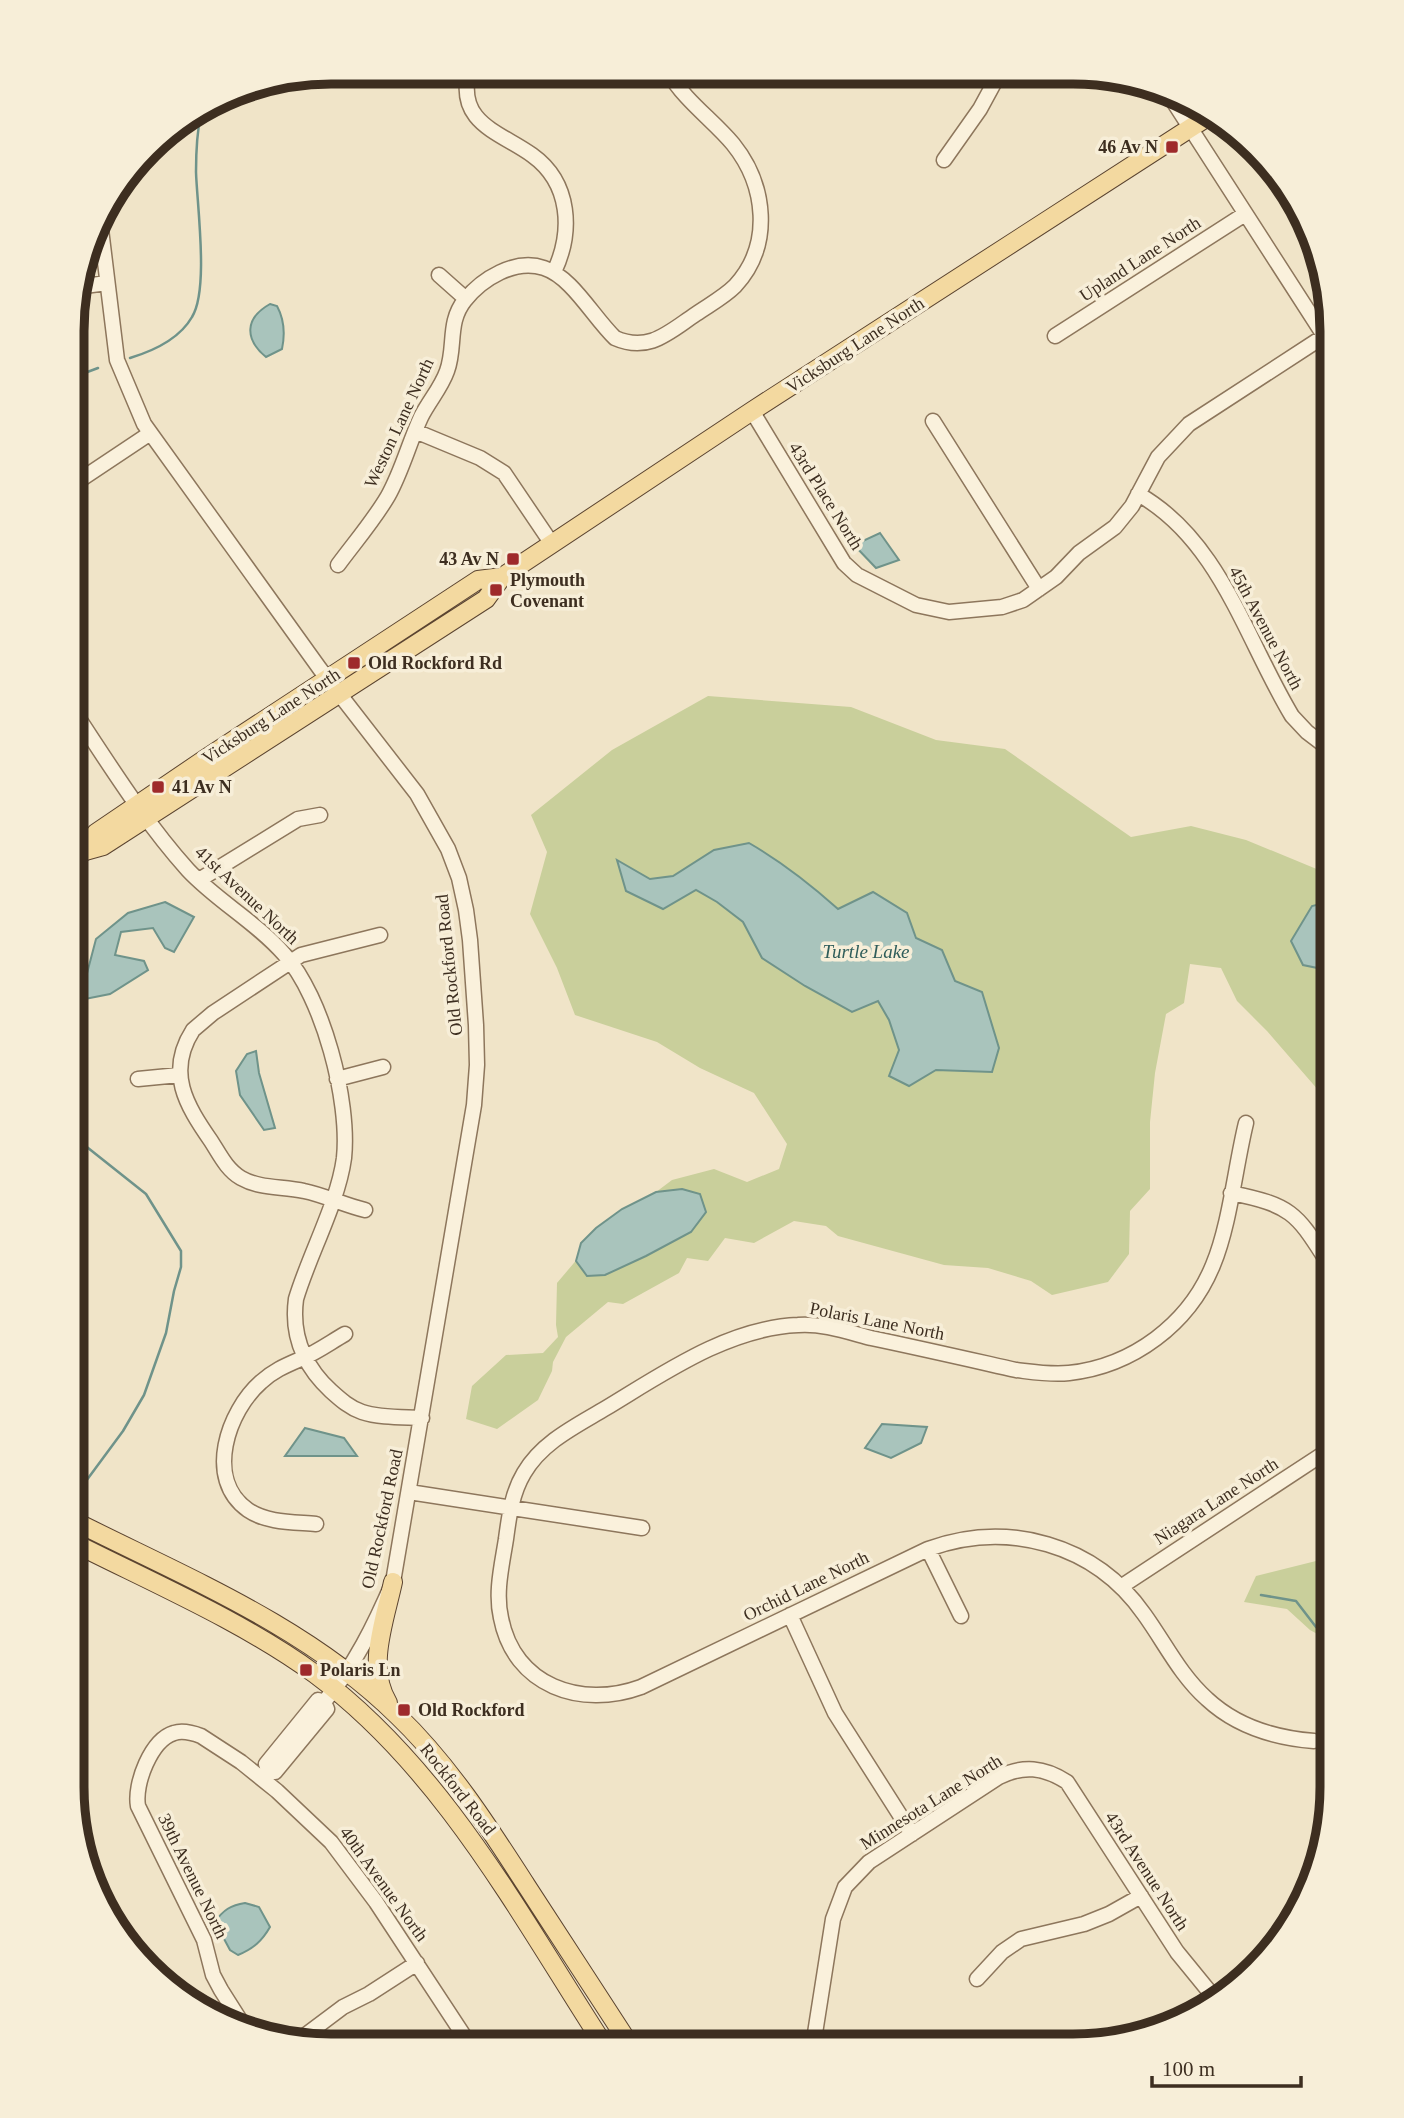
<svg xmlns="http://www.w3.org/2000/svg" width="1404" height="2118" viewBox="0 0 1404 2118" font-family="'Times New Roman',serif">
<style>
.green{fill:#c9cf9b}
.water{fill:#a9c4bc;stroke:#6f938a;stroke-width:2}
.lines{fill:none;stroke-linecap:round;stroke-linejoin:round}
.stream{stroke:#6f938a;stroke-width:2.5}
.minor-casing{stroke:#8d765c;stroke-width:17}
.major-casing{stroke:#5b4430;stroke-width:20}
.minor{stroke:#faf1dc;stroke-width:14}
.major{stroke:#f3d9a0;stroke-width:18}
.poi-dot{fill:#9e2a2b;stroke:#f7eed8;stroke-width:2.5}
.labels{text-anchor:middle;dominant-baseline:central;stroke-width:7;stroke-linejoin:round;paint-order:stroke}
.poi-label{font-size:18px;font-weight:bold;fill:#3d2e20;stroke:#f7eed8;text-anchor:start}
.street-label{font-size:18px;fill:#3d2e20;stroke:#f7eed8}
.water-label{font-size:19px;font-style:italic;fill:#2f5d5a;stroke:#f7eed8}
.rim{fill:none;stroke:#3d2e20;stroke-width:9}
</style>
<rect width="100%" height="100%" fill="#f0e4c8"/>
<path class="green" d="M 708,696 L 851,707 L 936,740 L 1005,749 L 1131,837 L 1191,826 L 1246,840 L 1319,870 L 1332,872 L 1332,1106 L 1267,1031 L 1237,1001 L 1221,968 L 1190,964 L 1184,1003 L 1166,1014 L 1155,1073 L 1150,1122 L 1150,1189 L 1130,1211 L 1129,1254 L 1108,1282 L 1052,1295 L 1031,1281 L 988,1268 L 944,1265 L 838,1236 L 826,1226 L 794,1221 L 754,1243 L 725,1238 L 708,1261 L 687,1258 L 679,1273 L 623,1304 L 608,1302 L 566,1337 L 553,1362 L 552,1371 L 538,1400 L 497,1429 L 466,1419 L 472,1386 L 506,1355 L 543,1353 L 558,1337 L 556,1325 L 557,1283 L 595,1238 L 672,1180 L 714,1169 L 747,1182 L 779,1169 L 787,1144 L 754,1093 L 700,1068 L 657,1042 L 575,1015 L 557,968 L 530,914 L 547,852 L 531,815 L 612,750 Z
M 1332,1557 L 1332,1642 L 1310,1630 L 1287,1609 L 1244,1602 L 1256,1576 Z"/>
<path class="water" d="M 270,304 L 277,306 C 284,319 285,335 282,349 L 266,357 C 244,339 245,318 270,304 Z
M 880,533 L 899,560 L 876,568 L 854,545 Z
M 749,843 C 782,862 809,883 838,909 L 873,892 L 907,913 L 916,938 L 942,950 L 955,981 L 982,992 L 999,1048 L 992,1072 L 936,1070 L 909,1086 L 889,1076 L 899,1050 L 889,1020 L 878,1001 L 852,1012 L 805,986 L 762,958 L 743,922 L 717,902 L 696,890 L 663,909 L 626,891 L 617,860 L 650,879 L 673,876 L 714,850 Z
M 1332,901 L 1332,971 L 1303,965 L 1291,941 L 1312,906 Z
M 165,902 L 194,917 L 174,952 L 165,948 L 153,928 L 121,932 L 115,955 L 144,961 L 148,970 L 110,994 L 80,1000 L 96,939 L 128,913 Z
M 256,1051 L 259,1073 L 275,1128 L 264,1130 L 240,1095 L 236,1071 L 247,1054 Z
M 682,1189 L 700,1194 L 706,1212 L 691,1232 L 646,1256 L 605,1275 L 587,1276 L 576,1261 L 581,1243 L 596,1228 L 622,1209 L 656,1192 Z
M 882,1424 L 927,1427 L 921,1443 L 891,1458 L 865,1448 Z
M 305,1428 L 344,1438 L 357,1456 L 285,1456 Z
M 245,1903 L 259,1907 L 270,1927 C 262,1941 253,1949 238,1955 L 230,1950 L 215,1922 C 223,1910 231,1905 245,1903 Z"/>
<g class="lines">
<path class="stream" d="M 130,358 C 153,351 180,338 192,317 C 209,290 197,205 196,172 C 196,152 197,132 201,113
M 74,377 L 98,368
M 73,1136 L 146,1194 L 181,1251 L 181,1267 L 174,1291 L 166,1333 L 144,1395 L 123,1431 L 75,1496
M 1261,1595 L 1296,1601 L 1316,1627 L 1332,1634"/>
<defs>
<path id="minor" d="M 469,72 C 456,123 500,132 532,155 C 571,183 573,232 554,272
M 1173,101 L 1332,348
M 944,160 L 980,109 L 999,74
M 100,221 L 117,360 L 144,424 L 320,669 L 417,794 L 448,849 L 459,878 L 466,910 L 470,940 L 476,1025 L 477,1065 L 474,1105 L 393,1582 C 375,1624 354,1667 324,1702 L 318,1700 L 266,1764 L 269,1771
M 439,275 L 466,299
M 77,287 L 107,283
M 1055,336 L 1245,214
M 752,411 L 844,563 L 857,575 L 916,605 L 949,612 L 1002,607 L 1023,600 L 1056,577 L 1079,553 L 1115,527 L 1132,506 L 1158,457 L 1189,424 L 1332,331
M 933,421 L 1039,589
M 415,431 L 480,458 L 504,473 L 552,544
M 74,484 L 149,434
M 1138,494 C 1220,540 1246,640 1292,716 L 1307,732 L 1332,751
M 338,565 C 355,542 374,520 388,496 C 402,471 409,443 421,417 C 429,401 441,388 447,371 C 456,347 447,322 465,300 C 482,279 515,258 544,268 C 572,277 593,317 615,338 C 649,353 669,332 696,314 C 709,305 724,297 735,286 C 773,245 766,185 733,144 C 713,120 684,100 669,73
M 73,710 C 109,764 144,821 188,870 C 217,901 256,922 284,954 C 323,997 350,1101 344,1158 C 338,1203 309,1255 296,1299 C 291,1336 304,1366 331,1391 C 341,1400 350,1408 362,1412 C 380,1418 403,1417 422,1418
M 199,880 L 298,819 L 320,815
M 138,1079 L 179,1075
M 337,1079 L 383,1067
M 1246,1123 C 1235,1168 1230,1224 1213,1265 C 1189,1324 1133,1366 1069,1373 C 1051,1375 1033,1372 1016,1370 C 967,1359 919,1348 871,1338 C 848,1332 822,1323 798,1325 C 728,1328 664,1373 606,1408 C 576,1426 542,1442 524,1473 C 512,1493 509,1516 506,1539 C 502,1565 495,1592 501,1618 C 514,1686 581,1709 641,1687 L 928,1549 C 1008,1520 1095,1544 1144,1614 C 1165,1643 1180,1675 1207,1699 C 1236,1726 1275,1738 1314,1741
M 1231,1193 C 1296,1206 1297,1215 1332,1269
M 365,1210 C 344,1205 324,1195 304,1191 C 283,1186 260,1189 241,1178 C 227,1170 220,1155 211,1141 C 186,1105 166,1072 193,1030 L 213,1013 L 301,955 L 380,935
M 409,1492 L 642,1528
M 316,1524 C 294,1522 267,1523 248,1510 C 204,1479 228,1411 261,1382 C 274,1370 287,1365 303,1358 C 317,1352 331,1342 345,1334
M 928,1549 L 961,1616
M 1122,1586 L 1332,1448
M 790,1615 L 835,1713 L 912,1834
M 264,1777 L 269,1771 L 275,1772 L 327,1709 L 324,1702
M 977,1979 L 1002,1952 L 1021,1939 L 1084,1924 L 1109,1914 L 1141,1896
M 247,2031 L 221,1990 L 213,1975 L 204,1940 L 138,1806 C 134,1784 151,1740 174,1733 C 183,1730 193,1733 201,1736 L 241,1762 L 277,1791 L 331,1842 L 376,1902 L 470,2045
M 295,2043 L 343,2007 L 369,1994 L 417,1963
M 813,2046 L 833,1919 L 845,1887 L 869,1862 L 999,1777 C 1023,1765 1044,1767 1067,1782 L 1177,1952 L 1217,2001"/>
<path id="major" d="M 85,851 L 96,833 L 205,759 L 478,580 L 502,577
M 73,859 L 85,851 L 103,846 L 486,599 L 502,577 L 752,411 L 1209,116
M 72,1520 C 185,1577 307,1626 398,1716 C 449,1765 488,1826 526,1885 C 561,1938 595,1992 630,2045
M 72,1542 C 151,1582 244,1622 315,1674 C 443,1769 519,1914 604,2045
M 388,1703 C 366,1667 385,1620 393,1582"/>
</defs>
<use href="#minor" class="minor-casing"/>
<use href="#major" class="major-casing"/>
<use href="#minor" class="minor"/>
<use href="#major" class="major"/>
</g>
<g class="poi-dot">
<rect x="1165" y="140" width="14" height="14" rx="3.5"/>
<rect x="506" y="552" width="14" height="14" rx="3.5"/>
<rect x="489" y="583" width="14" height="14" rx="3.5"/>
<rect x="347" y="656" width="14" height="14" rx="3.5"/>
<rect x="151" y="780" width="14" height="14" rx="3.5"/>
<rect x="299" y="1663" width="14" height="14" rx="3.5"/>
<rect x="397" y="1703" width="14" height="14" rx="3.5"/>
</g>
<g class="labels">
<g class="poi-label">
<text x="1158" y="147" text-anchor="end">46 Av N</text>
<text x="499" y="559" text-anchor="end">43 Av N</text>
<text x="510" y="580">Plymouth<tspan x="510" dy="21">Covenant</tspan></text>
<text x="368" y="663">Old Rockford Rd</text>
<text x="172" y="787">41 Av N</text>
<text x="320" y="1670">Polaris Ln</text>
<text x="418" y="1710">Old Rockford</text>
</g>
<g class="street-label">
<text transform="translate(1140 259) rotate(-33)">Upland Lane North</text>
<text transform="translate(855 345) rotate(-33)">Vicksburg Lane North</text>
<text transform="translate(399 423) rotate(-65)">Weston Lane North</text>
<text transform="translate(826 496) rotate(58)">43rd Place North</text>
<text transform="translate(1266 628) rotate(62)">45th Avenue North</text>
<text transform="translate(271 716) rotate(-33)">Vicksburg Lane North</text>
<text transform="translate(247 895) rotate(43)">41st Avenue North</text>
<text transform="translate(449 965) rotate(-96)">Old Rockford Road</text>
<text transform="translate(877 1321) rotate(11)">Polaris Lane North</text>
<text transform="translate(1216 1501) rotate(-33)">Niagara Lane North</text>
<text transform="translate(382 1519) rotate(-78)">Old Rockford Road</text>
<text transform="translate(806 1586) rotate(-26)">Orchid Lane North</text>
<text transform="translate(458 1789) rotate(52)">Rockford Road</text>
<text transform="translate(931 1802) rotate(-32)">Minnesota Lane North</text>
<text transform="translate(1147 1871) rotate(57)">43rd Avenue North</text>
<text transform="translate(193 1876) rotate(64)">39th Avenue North</text>
<text transform="translate(384 1884) rotate(54)">40th Avenue North</text>
</g>
<g class="water-label">
<text x="866" y="951">Turtle Lake</text>
</g>
</g>
<path d="M0 0H1404V2118H0ZM331 84H1073A247 247 0 0 1 1320 331V1787A247 247 0 0 1 1073 2034H331A247 247 0 0 1 84 1787V331A247 247 0 0 1 331 84Z" fill="#f7eed8" fill-rule="evenodd"/>
<path class="rim" d="M331 84H1073A247 247 0 0 1 1320 331V1787A247 247 0 0 1 1073 2034H331A247 247 0 0 1 84 1787V331A247 247 0 0 1 331 84Z"/>
<path d="M1152 2076v10h149v-10" fill="none" stroke="#3d2e20" stroke-width="3.5"/>
<text x="1162" y="2076" font-size="21" fill="#3d2e20" stroke="#f7eed8" stroke-width="5" paint-order="stroke">100 m</text>
</svg>
